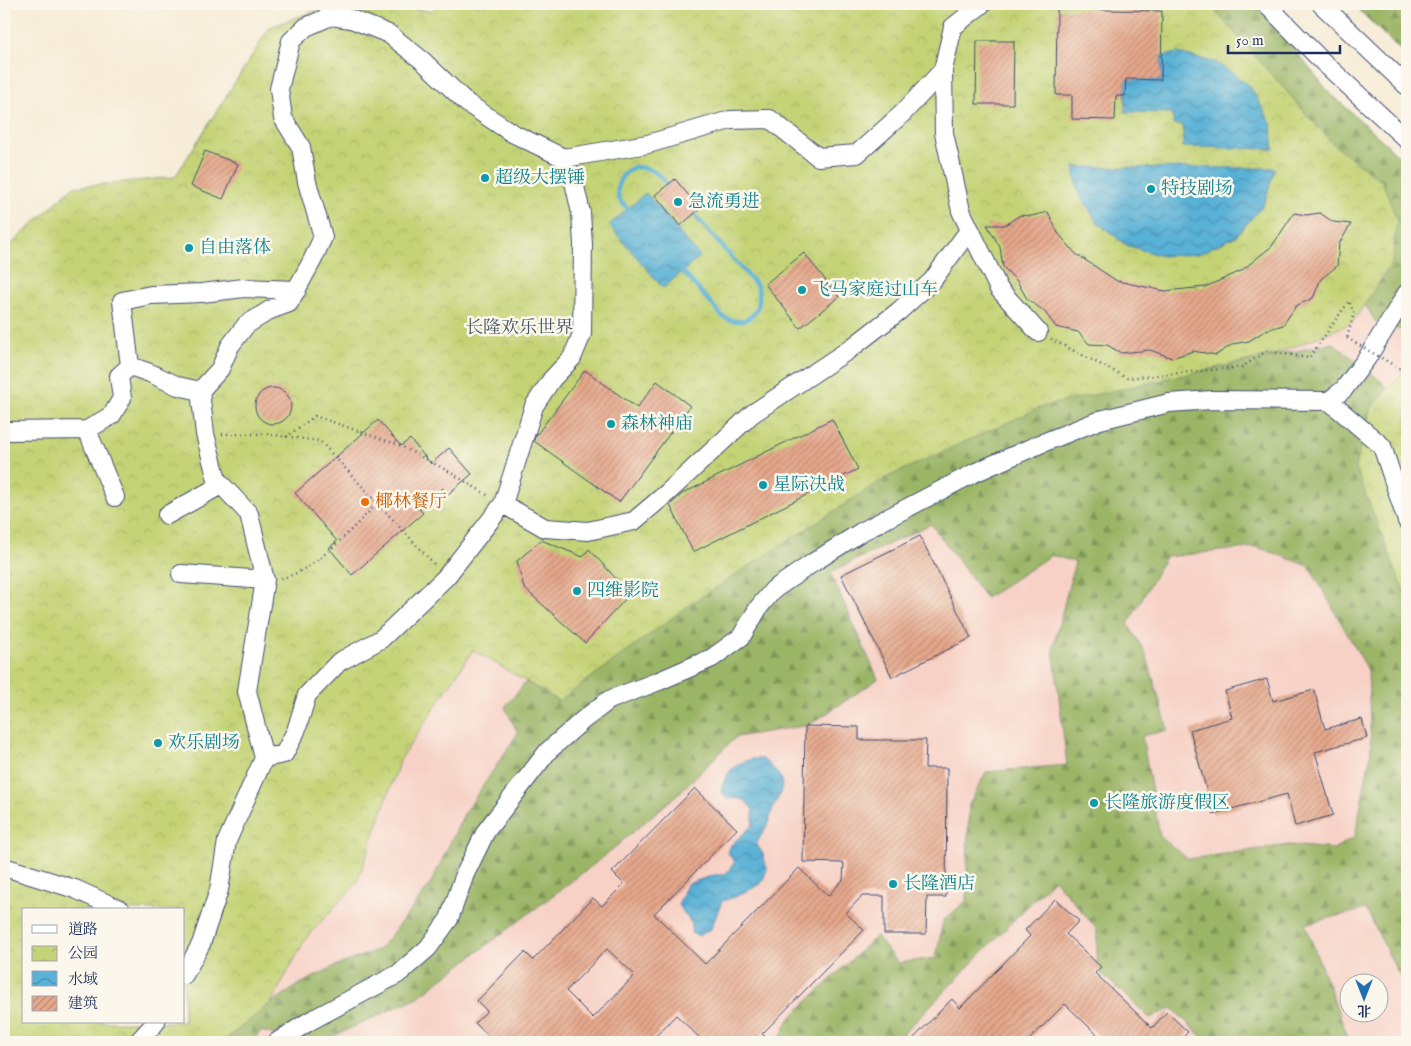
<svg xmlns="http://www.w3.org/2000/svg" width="1411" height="1046" viewBox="0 0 1411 1046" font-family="'IM FELL English','Noto Serif SC',serif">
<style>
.built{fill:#f7d1c6;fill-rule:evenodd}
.forest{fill:url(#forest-firs);stroke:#5b7262;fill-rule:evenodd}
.park{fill:url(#park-crowns);stroke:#70816a;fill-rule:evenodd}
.water{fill:url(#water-waves);stroke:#3a709a}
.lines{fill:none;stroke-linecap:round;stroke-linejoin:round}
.stream{stroke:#59b1d6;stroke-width:4.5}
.building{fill:url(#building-hatch);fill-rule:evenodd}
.street-casing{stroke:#3c4b70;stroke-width:20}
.path{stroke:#3c4b70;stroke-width:2.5;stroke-dasharray:1 4;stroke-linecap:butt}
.street{stroke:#fff;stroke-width:18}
.path-bridge{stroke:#3c4b70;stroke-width:2.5;stroke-dasharray:1 4;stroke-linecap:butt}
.culture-dot{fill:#0f9aa8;stroke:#fbf7ec;stroke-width:2}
.food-dot{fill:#e8710a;stroke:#fbf7ec;stroke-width:2}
.labels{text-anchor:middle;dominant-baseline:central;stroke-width:5;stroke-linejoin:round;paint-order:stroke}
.culture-label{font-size:18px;fill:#0d838f;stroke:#fbf7ec;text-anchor:start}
.park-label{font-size:18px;fill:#455864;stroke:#fbf7ec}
.food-label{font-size:18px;fill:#c56008;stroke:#fbf7ec;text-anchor:start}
</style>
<defs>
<pattern id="forest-firs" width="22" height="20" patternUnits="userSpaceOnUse" patternTransform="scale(1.25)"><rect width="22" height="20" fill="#9bb566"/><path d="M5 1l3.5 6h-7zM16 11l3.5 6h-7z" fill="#7e9457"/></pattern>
<pattern id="park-crowns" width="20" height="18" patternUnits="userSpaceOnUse" patternTransform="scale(1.25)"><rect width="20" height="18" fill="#c4d375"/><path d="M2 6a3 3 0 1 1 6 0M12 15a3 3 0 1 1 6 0" fill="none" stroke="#a8b568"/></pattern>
<pattern id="water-waves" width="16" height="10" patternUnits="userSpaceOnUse" patternTransform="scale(1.25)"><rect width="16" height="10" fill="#59b1d6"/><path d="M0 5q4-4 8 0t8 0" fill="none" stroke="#4990b1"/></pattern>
<pattern id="building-hatch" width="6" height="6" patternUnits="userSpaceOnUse" patternTransform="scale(1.25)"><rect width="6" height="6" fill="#e6a88b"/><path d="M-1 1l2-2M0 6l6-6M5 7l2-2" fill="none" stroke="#ba8975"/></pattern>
</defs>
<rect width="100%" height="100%" fill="#fbf7ec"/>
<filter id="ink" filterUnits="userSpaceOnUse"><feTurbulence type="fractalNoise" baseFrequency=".02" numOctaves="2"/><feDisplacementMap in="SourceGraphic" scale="10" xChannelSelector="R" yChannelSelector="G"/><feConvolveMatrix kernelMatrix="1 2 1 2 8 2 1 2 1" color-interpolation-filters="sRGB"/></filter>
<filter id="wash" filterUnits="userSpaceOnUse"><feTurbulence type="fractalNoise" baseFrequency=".0096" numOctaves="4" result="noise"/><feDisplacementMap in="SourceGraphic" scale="20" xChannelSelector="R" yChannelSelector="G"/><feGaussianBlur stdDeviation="1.12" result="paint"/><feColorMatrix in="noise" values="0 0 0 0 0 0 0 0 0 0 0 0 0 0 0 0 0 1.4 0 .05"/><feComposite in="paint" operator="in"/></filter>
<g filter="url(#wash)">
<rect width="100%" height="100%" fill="#f6ecd7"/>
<path class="built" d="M 1407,193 L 1407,368 L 1371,408 L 1407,599 L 1407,1042 L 222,1042 L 306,938 L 357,883 L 400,760 L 473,650 L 1174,377 L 1274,355 L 1352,323 ZM 1348,984 L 1378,984 L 1378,1014 L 1348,1014 Z"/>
<path class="forest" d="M 1139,4 L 1253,4 L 1274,25 L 1330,93 L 1393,150 L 1407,166 L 1407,332 L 1375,321 L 1360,296 Z
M 1353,4 L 1407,4 L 1407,57 Z
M 1333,343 L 1381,381 L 1407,413 L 1407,982 L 1400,977 L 1366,909 L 1305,924 L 1350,1042 L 1207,1042 L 1172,1008 L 1150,1018 L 1097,969 L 1097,929 L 1054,879 L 895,1042 L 778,1042 L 789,1019 L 876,936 L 898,963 L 936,958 L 943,921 L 966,901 L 969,805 L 986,772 L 1067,765 L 1053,647 L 1075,562 L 1051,555 L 986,598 L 931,524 L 830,572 L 878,679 L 809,725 L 736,737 L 679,793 L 601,859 L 418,997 L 321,1042 L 301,1042 L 261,1031 L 252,1042 L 152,1042 L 170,1025 L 220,1016 L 271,1003 L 300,984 L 333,967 L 380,949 L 430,885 L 463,816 L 518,733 L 505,707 L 544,660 L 849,427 L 1119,382 L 1174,377 ZM 1257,547 L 1309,566 L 1368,670 L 1371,752 L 1355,836 L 1334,849 L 1289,845 L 1188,859 L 1160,837 L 1142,736 L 1168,730 L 1146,654 L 1128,624 L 1165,557 Z"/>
<path class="park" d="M 333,4 L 366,4 L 431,11 L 438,4 L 1209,4 L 1333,144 L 1382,181 L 1397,220 L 1392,263 L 1352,323 L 1274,355 L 1044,406 L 885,478 L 695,601 L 559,701 L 473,650 L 400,760 L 357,883 L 306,938 L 271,1003 L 222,1042 L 4,1042 L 4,251 L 73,187 L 175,177 L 270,27 ZM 24,910 L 184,910 L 184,1022 L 24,1022 Z
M 1407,368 L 1407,599 L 1355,467 L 1371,408 Z"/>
<path class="water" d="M 1178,53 L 1217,63 L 1250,86 L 1271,123 L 1274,149 L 1183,147 L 1183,125 L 1173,125 L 1173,113 L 1125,112 L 1126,79 L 1161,80 L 1162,56 Z
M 1074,167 L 1275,168 L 1264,204 L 1236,236 L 1198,254 L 1162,256 L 1126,245 L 1097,222 L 1078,191 Z
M 646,193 L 700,257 L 663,288 L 609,225 Z
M 752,759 L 763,759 L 774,769 L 782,780 L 781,793 L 774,805 L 768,824 L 756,844 L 763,854 L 767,870 L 761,884 L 735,897 L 722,901 L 711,929 L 699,936 L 691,933 L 692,924 L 678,905 L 687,884 L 714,875 L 725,875 L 735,862 L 728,853 L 731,845 L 753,825 L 753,810 L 744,799 L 727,798 L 721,792 C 725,773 733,764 752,759 Z"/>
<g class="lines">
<path class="stream" d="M 634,167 C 645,167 651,169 660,176 L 757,286 C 766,312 745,330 722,316 L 619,199 C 615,184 620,175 634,167 Z"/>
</g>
<g id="blocks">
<path class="building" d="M 1057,9 L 1162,11 L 1161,80 L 1126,79 L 1125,96 L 1116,96 L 1115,120 L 1072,119 L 1072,95 L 1056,95 Z
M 977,41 L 1014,41 L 1013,104 L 976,104 Z
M 205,151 L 238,164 L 223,199 L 191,186 Z
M 675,179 L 700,209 L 680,226 L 655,195 Z
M 1048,212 L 1058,233 L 1076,254 L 1117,281 L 1165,291 L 1205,287 L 1241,271 L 1272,246 L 1294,213 L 1306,215 L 1320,213 L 1333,222 L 1351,224 L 1339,244 L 1337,266 L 1321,279 L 1313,298 L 1296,306 L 1283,325 L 1266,330 L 1249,341 L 1233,344 L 1216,355 L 1193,351 L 1172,358 L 1150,350 L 1121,353 L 1107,345 L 1089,344 L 1078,332 L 1056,327 L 1044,311 L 1027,299 L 1017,281 L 1003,267 L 1000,247 L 987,225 L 1005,225 L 1020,215 L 1031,216 Z
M 804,253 L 839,297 L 800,328 L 765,284 Z
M 585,370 L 637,408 L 657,381 L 690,406 L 619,502 L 534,441 L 535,437 Z
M255 406a18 18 0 1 1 36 0a18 18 0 1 1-36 0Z
M 832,419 L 858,469 L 693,552 L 670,505 L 682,494 Z
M 378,420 L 401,446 L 410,439 L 431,464 L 449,448 L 472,474 L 448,494 L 443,488 L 419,509 L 423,513 L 352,575 L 329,548 L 337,541 L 295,493 Z
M 920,536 L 971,638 L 892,677 L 841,575 Z
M 541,540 L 583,557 L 589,549 L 630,594 L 585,643 L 524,588 L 517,561 Z
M 1267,679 L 1273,701 L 1314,690 L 1325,729 L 1362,719 L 1367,738 L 1315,752 L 1333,815 L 1295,826 L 1287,794 L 1213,814 L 1190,730 L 1232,718 L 1225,691 Z
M 805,726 L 859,727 L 859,740 L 926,740 L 925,768 L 947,768 L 946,897 L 927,897 L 926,934 L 884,934 L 884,896 L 862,896 L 846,913 L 864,930 L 762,1034 L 771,1042 L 704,1042 L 676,1015 L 650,1042 L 495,1042 L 475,1023 L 487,1011 L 477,1001 L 525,952 L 533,960 L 593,898 L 602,906 L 624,884 L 612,872 L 695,788 L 737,829 L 654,914 L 705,964 L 799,868 L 828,896 L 843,880 L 844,863 L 803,862 ZM 607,949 L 635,975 L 593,1018 L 566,991 Z
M 1055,899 L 1079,921 L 1066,934 L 1101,967 L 1095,973 L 1152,1028 L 1167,1012 L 1188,1032 L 1178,1042 L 1105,1042 L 1065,1004 L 1027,1042 L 910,1042 L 952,999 L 960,1008 L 1030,936 L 1025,930 Z"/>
</g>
</g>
<g filter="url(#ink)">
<use href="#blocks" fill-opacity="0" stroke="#3c4b70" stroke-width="1"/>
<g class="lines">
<defs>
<path id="street" d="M 982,4 L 953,27 L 943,70 L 944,133 L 961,211 L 999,289 L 1038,332
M 1266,4 L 1322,61 L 1407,140
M 1321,4 L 1407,86
M 130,366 L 122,301 L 151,295 L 202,293 L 244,288 L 297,290
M 1329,401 L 1382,446 L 1407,521
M 87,430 L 115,497
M 4,431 L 87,430 L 112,415 L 122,398 L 119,376 L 130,366 L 150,373 L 178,386 L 200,391
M 503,504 L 545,528 L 588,531 L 634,521 L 667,493 L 752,414 L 850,349 L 899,311 L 932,281 L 970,229
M 167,515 L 221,485
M 181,574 L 265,580
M 264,758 L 284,754 L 296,731 L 307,695 L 339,662 L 381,639 L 446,577 L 503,504 L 534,406 L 552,379 L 572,358 L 582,334 L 583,244 L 581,213 L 574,182 L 564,158
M 4,867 L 75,889 L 121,910
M 184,975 L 201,944 L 219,890 L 227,841 L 264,758 L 247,691 L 265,580 L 249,514 L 217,480 L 205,434 L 200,391 L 220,369 L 230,346 L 246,325 L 270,310 L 289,303 L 312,261 L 323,237 L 307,182 L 301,147 L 283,118 L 279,89 L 291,41 L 306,27 L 331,16 L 351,19 L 389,34 L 423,61 L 467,103 L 512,133 L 564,158 L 648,144 L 730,120 L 770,119 L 818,157 L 857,154 L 903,113 L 943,70
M 138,1042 L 156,1022
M 277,1042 L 308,1022 L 398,974 L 428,948 L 449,919 L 465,874 L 486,831 L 548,751 L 583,720 L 609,700 L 659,681 L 712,658 L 741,637 L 759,607 L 773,590 L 814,562 L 861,532 L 974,473 L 1040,444 L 1100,420 L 1169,403 L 1212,400 L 1329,401 L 1344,389 L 1367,358 L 1407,293"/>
</defs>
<use href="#street" class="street-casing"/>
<path class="path" d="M 1051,339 L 1127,378 L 1242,367 L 1267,351 L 1309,358 L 1349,301 L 1354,313 L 1347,338
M 222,434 L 266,434 L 320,441 L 435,565
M 286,437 L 315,416 L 399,445 L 448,471 L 489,496
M 281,578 C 313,573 353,527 377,504"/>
<use href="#street" class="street"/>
<path class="path-bridge" d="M 1347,338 L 1407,373"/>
</g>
</g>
<g class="culture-dot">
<circle cx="485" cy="178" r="5"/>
<circle cx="1151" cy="189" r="5"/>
<circle cx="678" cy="202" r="5"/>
<circle cx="189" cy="248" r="5"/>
<circle cx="802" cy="290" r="5"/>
<circle cx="611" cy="424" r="5"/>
<circle cx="763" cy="485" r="5"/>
<circle cx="577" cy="591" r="5"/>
<circle cx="158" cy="743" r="5"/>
<circle cx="1094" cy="803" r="5"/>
<circle cx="893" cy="884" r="5"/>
</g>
<circle class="food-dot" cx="365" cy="502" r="5"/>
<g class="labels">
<g class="culture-label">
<text x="495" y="178">超级大摆锤</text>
<text x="1161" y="189">特技剧场</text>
<text x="688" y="202">急流勇进</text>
<text x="199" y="248">自由落体</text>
<text x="812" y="290">飞马家庭过山车</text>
<text x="621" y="424">森林神庙</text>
<text x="773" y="485">星际决战</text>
<text x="587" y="591">四维影院</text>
<text x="168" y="743">欢乐剧场</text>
<text x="1104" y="803">长隆旅游度假区</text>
<text x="903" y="884">长隆酒店</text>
</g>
<g class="park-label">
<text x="519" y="328">长隆欢乐世界</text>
</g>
<g class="food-label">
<text x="375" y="502">椰林餐厅</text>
</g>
</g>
<rect width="1411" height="1046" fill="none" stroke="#fbf7ec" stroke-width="20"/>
<rect x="22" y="908" width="162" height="115" fill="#fbf7ec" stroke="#a1a7b3"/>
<rect x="32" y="925" width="25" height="8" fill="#ffffff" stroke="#a1a7b3"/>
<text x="68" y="934" font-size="15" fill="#1b2f5e">道路</text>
<rect x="32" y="946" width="25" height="15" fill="url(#park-crowns)" stroke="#a1a7b3"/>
<text x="68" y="958" font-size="15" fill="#1b2f5e">公园</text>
<rect x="32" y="971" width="25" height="15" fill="url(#water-waves)" stroke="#a1a7b3"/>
<text x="68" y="984" font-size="15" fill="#1b2f5e">水域</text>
<rect x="32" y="996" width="25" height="15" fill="url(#building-hatch)" stroke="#a1a7b3"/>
<text x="68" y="1008" font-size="15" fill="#1b2f5e">建筑</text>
<g transform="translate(1364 998) rotate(180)"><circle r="24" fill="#fbf7ec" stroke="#a1a7b3"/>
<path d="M0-4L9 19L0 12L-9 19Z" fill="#1f6fb2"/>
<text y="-8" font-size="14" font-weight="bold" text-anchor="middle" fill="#1b2f5e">北</text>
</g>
<path d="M1228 45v8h112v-8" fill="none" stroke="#1b2f5e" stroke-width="2.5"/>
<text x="1236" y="45" font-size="15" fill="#1b2f5e" stroke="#fbf7ec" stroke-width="4" paint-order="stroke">50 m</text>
</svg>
